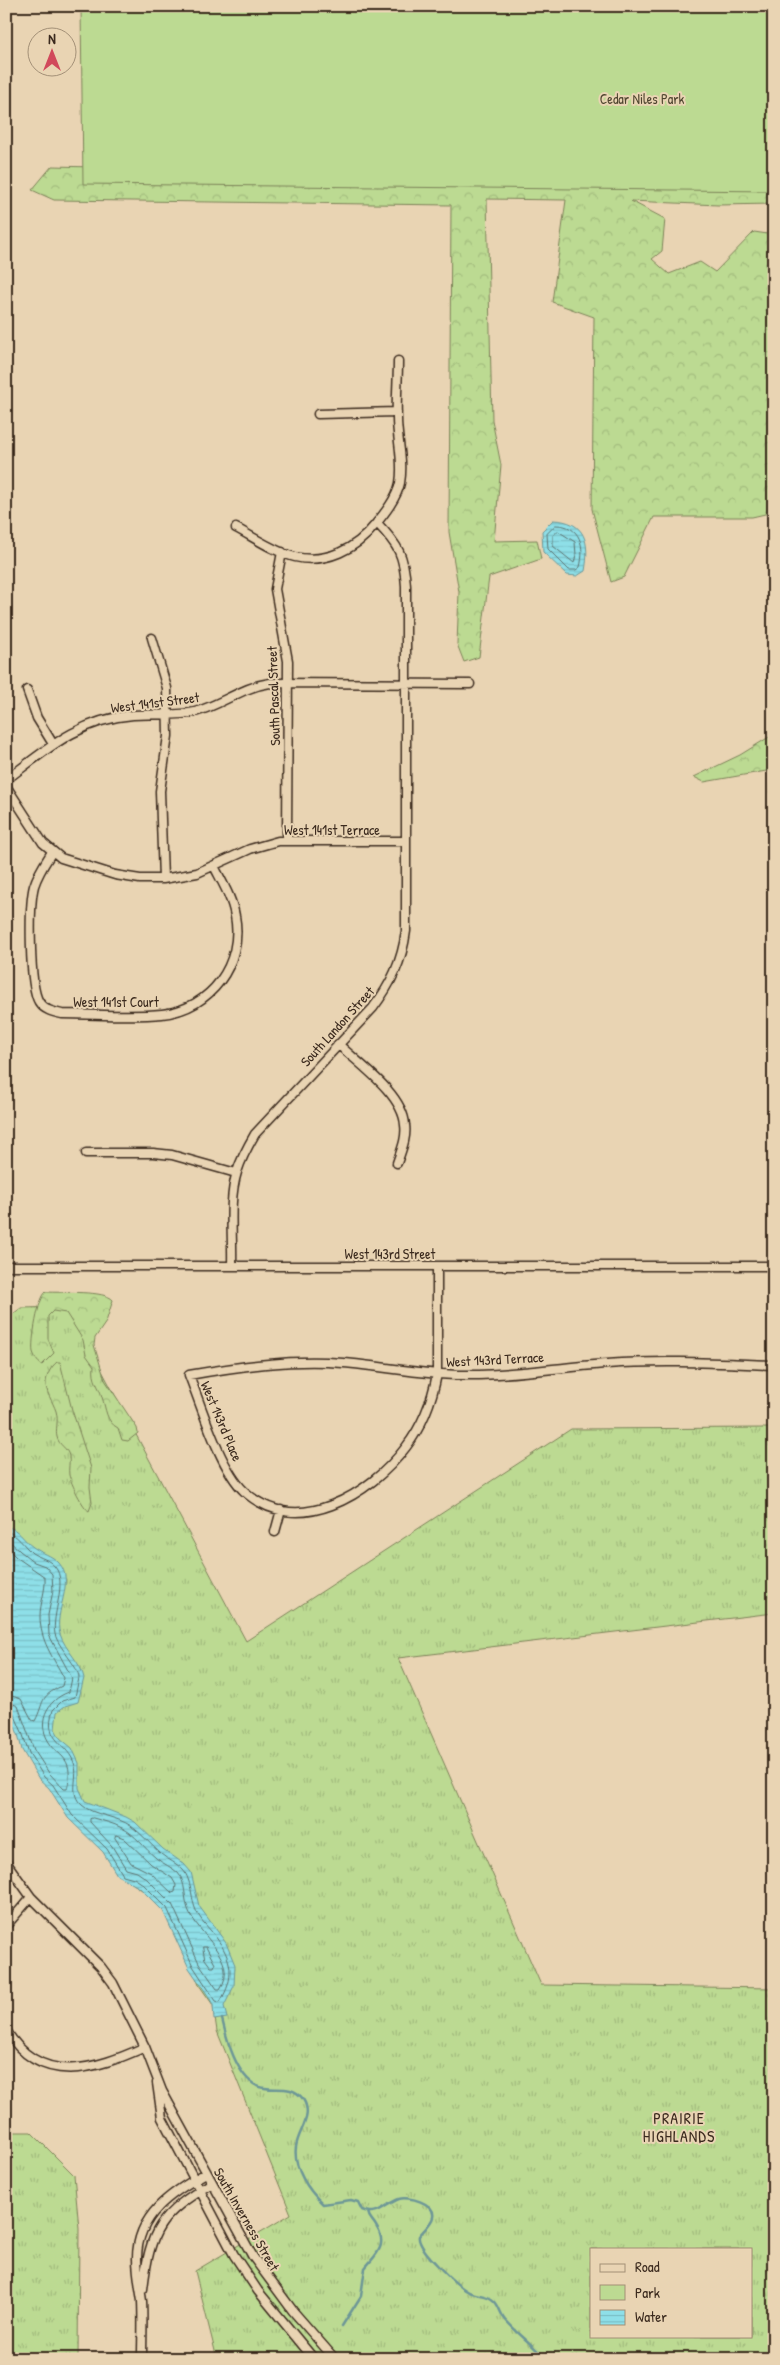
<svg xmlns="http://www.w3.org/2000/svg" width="780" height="2365" viewBox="0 0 780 2365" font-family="'Patrick Hand',sans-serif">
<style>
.grass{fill:url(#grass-tufts);stroke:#7c8258;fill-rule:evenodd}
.forest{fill:url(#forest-crowns);stroke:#7c8258}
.park{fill:#bcda92;stroke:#7c8258}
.water{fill:url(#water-rules);stroke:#6d9797}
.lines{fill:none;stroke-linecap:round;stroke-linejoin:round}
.shore{stroke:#5c726f;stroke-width:1}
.stream{stroke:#6d9797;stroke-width:2.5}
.street-casing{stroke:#3b2a1e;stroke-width:11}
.street{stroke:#e9d4b3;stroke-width:8}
.labels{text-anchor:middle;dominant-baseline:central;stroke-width:4;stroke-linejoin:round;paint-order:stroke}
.park-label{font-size:14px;fill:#4e442f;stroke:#e9d4b3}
.street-label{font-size:14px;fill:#3b2a1e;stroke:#e9d4b3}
.quarter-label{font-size:16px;letter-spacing:1px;fill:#3b2a1e;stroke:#e9d4b3}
</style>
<defs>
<pattern id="grass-tufts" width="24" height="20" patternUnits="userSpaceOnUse" patternTransform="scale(1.25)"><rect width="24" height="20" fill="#bcda92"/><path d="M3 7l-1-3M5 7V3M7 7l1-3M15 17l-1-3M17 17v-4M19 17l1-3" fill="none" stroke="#a2bb7d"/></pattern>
<pattern id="forest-crowns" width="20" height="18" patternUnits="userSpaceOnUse" patternTransform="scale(1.25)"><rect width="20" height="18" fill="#bcda92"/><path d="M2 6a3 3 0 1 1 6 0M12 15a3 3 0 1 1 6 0" fill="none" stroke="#a2bb7d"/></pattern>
<pattern id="water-rules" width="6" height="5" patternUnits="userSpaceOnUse" patternTransform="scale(1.25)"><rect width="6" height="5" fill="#8edfe8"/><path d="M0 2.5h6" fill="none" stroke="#7bc0c7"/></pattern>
</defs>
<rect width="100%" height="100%" fill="#e9d4b3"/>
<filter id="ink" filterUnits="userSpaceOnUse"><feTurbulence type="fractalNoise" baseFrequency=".02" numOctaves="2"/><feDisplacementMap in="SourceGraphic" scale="10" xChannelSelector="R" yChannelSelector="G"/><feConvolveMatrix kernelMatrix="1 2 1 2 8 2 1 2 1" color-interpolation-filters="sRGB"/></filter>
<g filter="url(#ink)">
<path class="grass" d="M 68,1307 L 246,1641 L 571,1429 L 774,1428 L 774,1613 L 398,1658 L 541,1985 L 774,1988 L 774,2359 L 217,2359 L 195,2271 L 291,2214 L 217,2031 L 213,2005 L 199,1985 L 169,1909 L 119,1874 L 6,1702 L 6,1319 L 21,1308 ZM 591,2249 L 751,2249 L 751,2336 L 591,2336 Z
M 6,2132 L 31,2132 L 74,2175 L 79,2228 L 78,2359 L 6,2359 Z"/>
<path class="forest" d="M 774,6 L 774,204 L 718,205 L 631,201 L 665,219 L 662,251 L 652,259 L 669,274 L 700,262 L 715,272 L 754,232 L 774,235 L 774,512 L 752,517 L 654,517 L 624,577 L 611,582 L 592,509 L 594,317 L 552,302 L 566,200 L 487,199 L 492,420 L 501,465 L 494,541 L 537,540 L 541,559 L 489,577 L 479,657 L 464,662 L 457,644 L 459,592 L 449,532 L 451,205 L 54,200 L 32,190 L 52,166 L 267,171 Z
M 774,734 L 774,852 L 768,850 L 772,770 L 704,782 L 694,777 L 740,755 Z
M 46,1292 C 61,1293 105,1290 113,1300 L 106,1322 L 95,1338 L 94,1345 L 105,1380 L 137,1428 L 138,1433 L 128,1441 L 122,1440 L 118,1428 C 106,1422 106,1409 102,1397 C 99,1385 92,1381 94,1366 L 86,1355 L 83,1340 L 66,1313 L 53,1311 L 48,1316 L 48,1339 L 54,1353 L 42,1365 C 37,1362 35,1358 33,1352 C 31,1342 38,1298 46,1292 Z
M 57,1362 L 60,1362 L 72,1410 L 91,1468 L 90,1487 L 92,1503 L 89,1511 C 83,1508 71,1483 69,1475 C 68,1469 70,1462 69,1456 C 67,1447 59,1446 57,1437 C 55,1430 59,1421 56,1411 C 53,1402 45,1391 46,1382 C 47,1374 51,1367 57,1362 Z"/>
<path class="park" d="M 81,6 L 774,6 L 774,191 L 83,184 Z"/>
<path class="water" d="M 553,520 C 586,521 590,543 585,571 L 577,576 L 567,575 L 543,552 L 542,531 Z
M 6,1526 C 19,1529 23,1540 33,1547 C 41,1553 52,1555 59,1563 C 76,1582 53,1612 60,1634 C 65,1650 81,1662 84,1678 L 78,1702 L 65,1706 L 57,1712 L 55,1729 L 60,1738 L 72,1748 L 79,1763 L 79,1788 L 85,1801 L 126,1817 L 135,1822 L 163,1849 L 184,1864 L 191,1872 L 199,1906 L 226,1943 L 235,1965 L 234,1986 L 224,2006 L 227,2018 L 214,2020 L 213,2005 L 209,1997 L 189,1968 L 163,1911 L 140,1888 L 117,1875 L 103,1852 L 68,1818 L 49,1788 L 39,1779 L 22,1750 L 18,1734 L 6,1708 Z"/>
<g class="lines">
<path class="shore" d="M 556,525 C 581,525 585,547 580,567 L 576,570 L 569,570 L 548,549 L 547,534 Z
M 558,531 L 575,542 L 576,555 L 574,563 L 553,546 L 553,536 Z
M 6,1531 C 17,1534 24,1546 32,1553 C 40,1558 49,1559 55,1567 C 68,1582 51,1615 55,1634 C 58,1647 79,1667 79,1678 C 78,1684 76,1691 75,1697 L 62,1701 L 53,1710 C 42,1742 69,1742 75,1766 C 78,1779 69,1794 82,1805 C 92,1815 117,1816 131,1826 C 142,1834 151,1845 161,1854 C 168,1860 177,1863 183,1870 C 185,1872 187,1876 188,1879 C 193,1891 191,1904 199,1916 C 203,1923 210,1929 215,1936 C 233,1960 235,1977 220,2002 L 216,2001 L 193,1966 L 167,1908 L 143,1884 L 134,1878 L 123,1875 L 107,1849 L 72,1815 L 53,1785 L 44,1777 L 29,1753 L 22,1732 L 12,1709 L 6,1708
M 6,1538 L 20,1551 L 34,1562 L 45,1566 L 52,1574 L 53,1591 L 48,1615 L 49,1635 L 72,1678 L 69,1692 C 46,1700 35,1724 51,1745 C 57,1753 65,1756 68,1766 C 70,1772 69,1783 67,1789 L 64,1789 L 49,1773 L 34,1750 L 18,1706 L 6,1701
M 6,1547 L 16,1557 L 45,1577 C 46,1591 40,1603 40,1616 C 40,1641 53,1657 64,1678 L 62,1686 C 38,1697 45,1702 35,1721 L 32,1720 L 21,1699 L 6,1694
M 93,1818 C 103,1821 113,1823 122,1828 C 135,1834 145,1849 156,1858 C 163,1864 172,1867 178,1873 C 186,1882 184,1898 188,1909 C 197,1934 240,1960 220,1989 L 217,1989 L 199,1963 L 172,1904 L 147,1879 L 137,1872 L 126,1869 L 112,1846 L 90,1822 L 90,1819 Z
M 116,1835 L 124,1838 L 151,1864 L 172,1878 L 176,1885 L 175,1892 L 172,1893 L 151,1873 L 131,1863 L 115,1838 Z
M 203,1947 L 206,1947 L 215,1964 L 214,1967 L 211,1967 L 205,1959 Z"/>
<path class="stream" d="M 222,2019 C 227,2040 236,2075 257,2086 C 272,2093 291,2082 303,2099 C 314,2117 298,2130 296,2147 C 293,2168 308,2190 323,2204 L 351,2200 L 358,2202 L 362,2210 C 378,2217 385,2204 399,2199 C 408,2196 436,2203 433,2217 C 432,2223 423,2231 419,2236 C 416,2248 457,2286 469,2292 C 477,2296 488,2294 494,2301 C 499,2305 500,2313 504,2318 C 516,2333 533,2344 545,2359
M 342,2326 L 361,2296 L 365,2268 C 375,2255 389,2246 376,2226 C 373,2220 369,2219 368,2212"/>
<defs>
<path id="street" d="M 318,414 L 397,412
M 236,528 C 255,538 275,552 295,557 C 326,564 356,549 375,525 C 384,514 397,498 400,483 C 404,461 397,440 397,418 C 396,399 398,380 398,361
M 282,552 L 275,589 L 288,661 L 287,841
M 152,638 L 167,688 L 168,736 L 160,791 L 163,879
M 27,690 L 37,718 L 53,744
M 6,780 C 47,749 80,719 133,715 C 154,713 175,717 195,712 C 221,705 242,687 270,683 L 470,684
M 6,786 L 43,843 L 61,858 L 115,875 L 140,879 L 163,879 L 197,873 L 250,849 L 278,841 L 405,841
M 52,852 C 45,863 38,873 34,886 C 29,905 29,986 39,1002 C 44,1010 53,1012 62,1014 C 95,1014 130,1017 162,1014 C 211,1009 244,963 235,916 C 232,898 222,882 214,866
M 338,1044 C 359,1064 403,1094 405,1125 C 407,1138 401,1151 397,1163
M 86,1153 L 153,1153 L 172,1155 L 236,1173
M 232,1265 C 233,1235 228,1201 237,1172 C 241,1159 248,1146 255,1134 L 373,1008 C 391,984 402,962 406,931 L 406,586 C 404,555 399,546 377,523
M 6,1266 L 774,1266
M 437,1266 L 437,1374 C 432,1401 423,1425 406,1447 C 371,1494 297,1540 244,1491 C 220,1468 202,1408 189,1375 C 240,1366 291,1359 343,1363 C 383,1366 423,1375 464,1375 C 512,1376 559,1367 607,1364 C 663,1360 718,1363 774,1365
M 275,1532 L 281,1510
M 6,1862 L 31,1897 L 101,1967 L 113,1983 L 145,2047 L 162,2091 L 253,2257 L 293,2311 L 335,2359
M 6,1926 L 31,1897
M 6,2030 C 41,2088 96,2069 145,2047
M 157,2083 L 162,2118 L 234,2255 L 258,2291 L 314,2359
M 143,2289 C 150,2229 160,2214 212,2183
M 142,2359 C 142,2340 143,2320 142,2301 C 140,2287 137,2273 137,2258 C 137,2215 172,2192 206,2173"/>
</defs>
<use href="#street" class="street-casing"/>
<use href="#street" class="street"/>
</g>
</g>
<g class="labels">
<g class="park-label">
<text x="642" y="98">Cedar Niles Park</text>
</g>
<g class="street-label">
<text transform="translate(273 696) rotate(-92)">South Pascal Street</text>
<text transform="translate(155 702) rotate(-7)">West 141st Street</text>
<text x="332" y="829">West 141st Terrace</text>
<text x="116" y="1001">West 141st Court</text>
<text transform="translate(337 1026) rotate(-48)">South Landon Street</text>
<text x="390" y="1253">West 143rd Street</text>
<text transform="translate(495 1359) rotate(-3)">West 143rd Terrace</text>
<text transform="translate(222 1421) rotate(67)">West 143rd Place</text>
<text transform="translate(247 2219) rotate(60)">South Inverness Street</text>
</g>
<g class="quarter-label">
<text x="679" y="2118">PRAIRIE<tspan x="679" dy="18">HIGHLANDS</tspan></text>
</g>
</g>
<rect width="780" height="2365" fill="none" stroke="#e9d4b3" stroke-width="25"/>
<rect x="12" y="12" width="755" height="2340" fill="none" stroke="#3b2a1e" stroke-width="2" filter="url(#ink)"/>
<rect x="590" y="2248" width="162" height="90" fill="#e9d4b3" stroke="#a39077"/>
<rect x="600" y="2264" width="25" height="8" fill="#e9d4b3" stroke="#a39077"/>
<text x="635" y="2272" font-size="15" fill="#3b2a1e">Road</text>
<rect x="600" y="2285" width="25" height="15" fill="#bcda92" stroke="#a39077"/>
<text x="635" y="2298" font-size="15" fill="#3b2a1e">Park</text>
<rect x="600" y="2310" width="25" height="15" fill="url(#water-rules)" stroke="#a39077"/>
<text x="635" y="2322" font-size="15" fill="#3b2a1e">Water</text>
<g transform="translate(52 52)"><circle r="24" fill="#e9d4b3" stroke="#a39077"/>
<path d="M0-4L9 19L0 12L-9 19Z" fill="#d1495b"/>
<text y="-8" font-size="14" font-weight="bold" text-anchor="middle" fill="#3b2a1e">N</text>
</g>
</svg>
